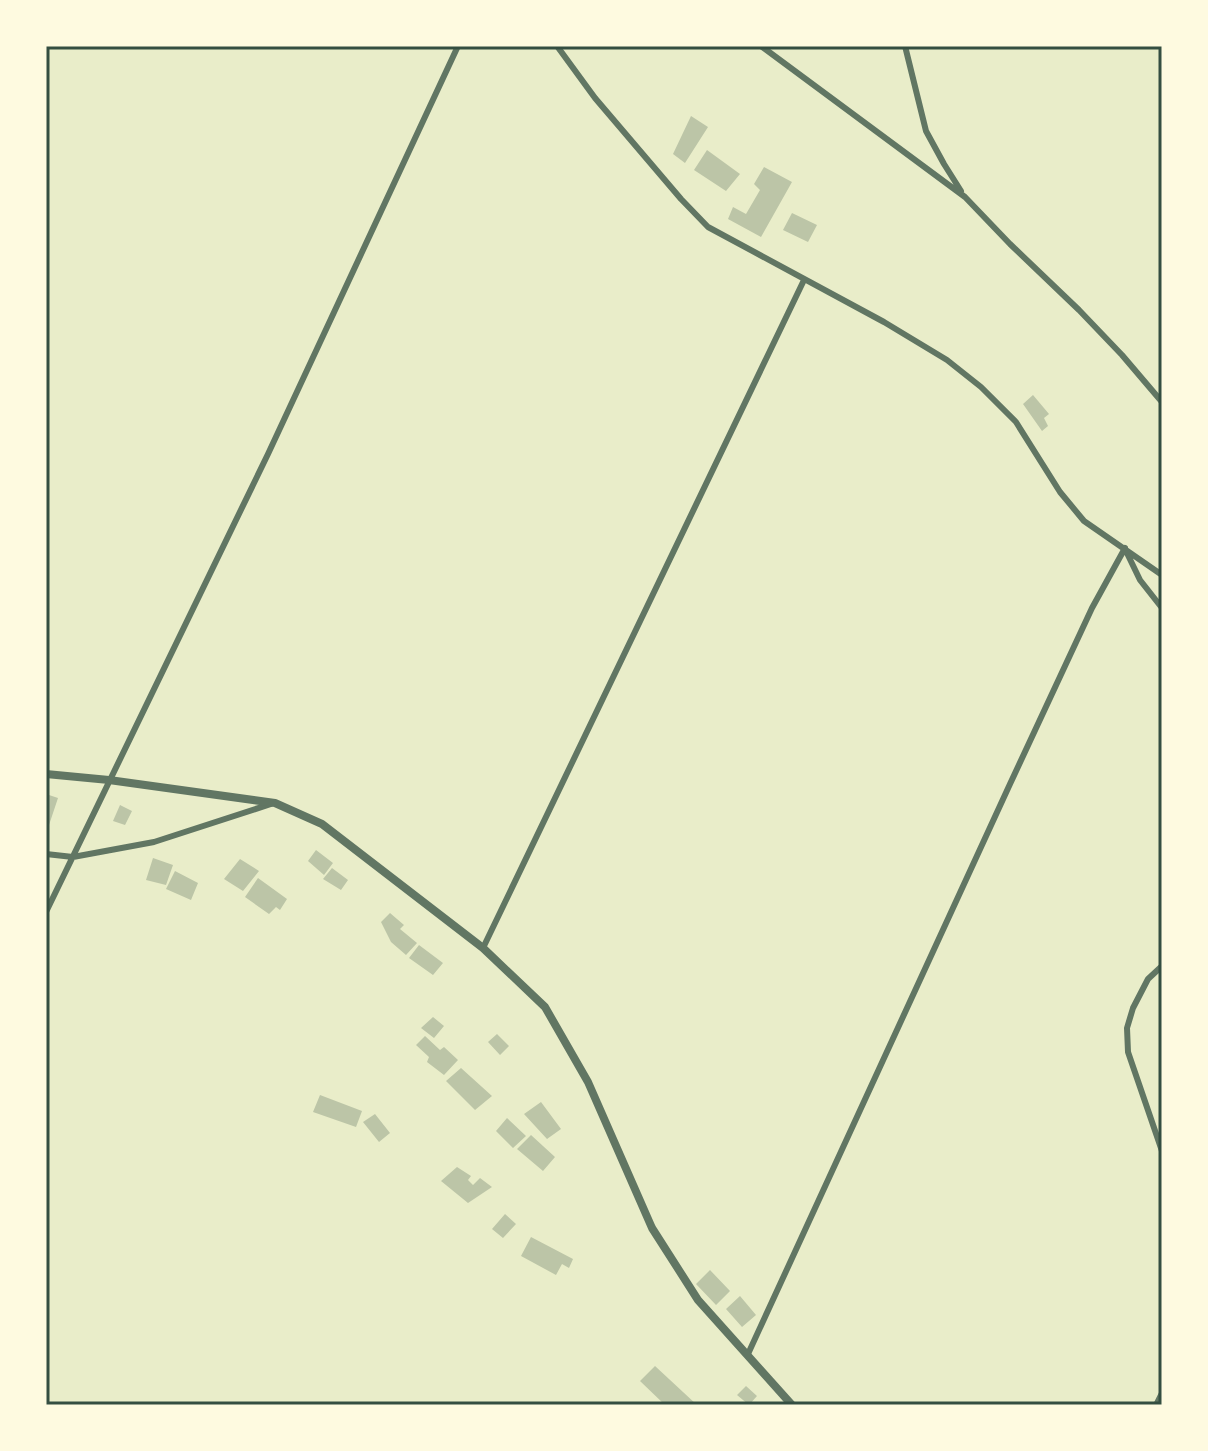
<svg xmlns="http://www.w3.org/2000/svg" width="1208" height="1451" viewBox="0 0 1208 1451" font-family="'Fira Sans',sans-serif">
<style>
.building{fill:#bcc5a7}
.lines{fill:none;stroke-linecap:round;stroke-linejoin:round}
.minor{stroke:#617663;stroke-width:6}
.tertiary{stroke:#617663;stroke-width:8}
.neatline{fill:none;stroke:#344e41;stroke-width:3}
</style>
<rect width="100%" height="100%" fill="#e9edc9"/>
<path class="building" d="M 691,116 L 708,127 L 685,163 L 673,154 Z
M 707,150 L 740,174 L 726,191 L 694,170 Z
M 764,167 L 792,182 L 761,237 L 728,219 L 733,207 L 746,214 L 760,190 L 754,184 Z
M 792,213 L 817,225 L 808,242 L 783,230 Z
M 1033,395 L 1049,414 L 1044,418 L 1048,426 L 1042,431 L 1023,404 Z
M 46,794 L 58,798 L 47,831 L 46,831 Z
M 120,805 L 132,811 L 125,825 L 113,821 Z
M 316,850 L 333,863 L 324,875 L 308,861 Z
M 153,858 L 173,865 L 166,885 L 146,880 Z
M 240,859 L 259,871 L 243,891 L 224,879 Z
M 332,868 L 348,880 L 341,890 L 323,879 Z
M 175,871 L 198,883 L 191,900 L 166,889 Z
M 258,878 L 287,899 L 280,910 L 276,907 L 269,914 L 245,897 Z
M 390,913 L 404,925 L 400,929 L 417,943 L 406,955 L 391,942 L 381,922 Z
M 419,945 L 443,963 L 433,975 L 409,958 Z
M 433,1017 L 444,1026 L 434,1038 L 421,1028 Z
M 497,1034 L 509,1046 L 500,1055 L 488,1042 Z
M 425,1036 L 440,1050 L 444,1047 L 458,1060 L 444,1075 L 427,1062 L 429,1057 L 416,1045 Z
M 461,1068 L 492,1096 L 475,1110 L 446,1081 Z
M 320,1095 L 362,1111 L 356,1127 L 313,1112 Z
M 541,1102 L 561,1129 L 547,1139 L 524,1114 Z
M 375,1114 L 390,1133 L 379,1142 L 363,1122 Z
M 507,1118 L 526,1136 L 513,1148 L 496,1131 Z
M 531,1135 L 555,1157 L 543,1171 L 517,1149 Z
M 457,1167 L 471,1176 L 468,1180 L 473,1185 L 480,1178 L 492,1187 L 468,1203 L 441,1181 Z
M 505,1214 L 516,1224 L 503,1238 L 492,1229 Z
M 531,1237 L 573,1259 L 569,1268 L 562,1264 L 556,1275 L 521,1256 Z
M 710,1270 L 730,1291 L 716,1305 L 696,1284 Z
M 740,1296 L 756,1315 L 742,1327 L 726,1309 Z
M 655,1366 L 697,1405 L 665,1405 L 640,1381 Z
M 746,1386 L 757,1396 L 749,1405 L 737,1395 Z"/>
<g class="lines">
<path class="minor" d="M 557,46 L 595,98 L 681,199 L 708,227 L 884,322 L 947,360 L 981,387 L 1016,422 L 1060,492 L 1084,521 L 1162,575
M 761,46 L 965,197 L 1010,244 L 1079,310 L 1122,355 L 1162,402
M 905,46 L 926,131 L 944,164 L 961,191
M 1126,551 L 1140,580 L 1162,608
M 46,854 L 73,857 L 154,842 L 271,804
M 46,912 L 268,454 L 458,46
M 483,948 L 804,280
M 1162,966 L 1148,979 L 1133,1008 L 1127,1028 L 1128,1052 L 1162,1151
M 748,1354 L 1010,784 L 1092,608 L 1125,548
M 1156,1405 L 1162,1393"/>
<path class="tertiary" d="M 46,774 L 109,780 L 275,803 L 322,824 L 483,948 L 545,1007 L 588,1082 L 652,1228 L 698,1300 L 792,1405"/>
</g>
<rect width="1208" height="1451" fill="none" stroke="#fefae0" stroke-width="96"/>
<rect x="48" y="48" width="1112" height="1355" class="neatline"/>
</svg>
